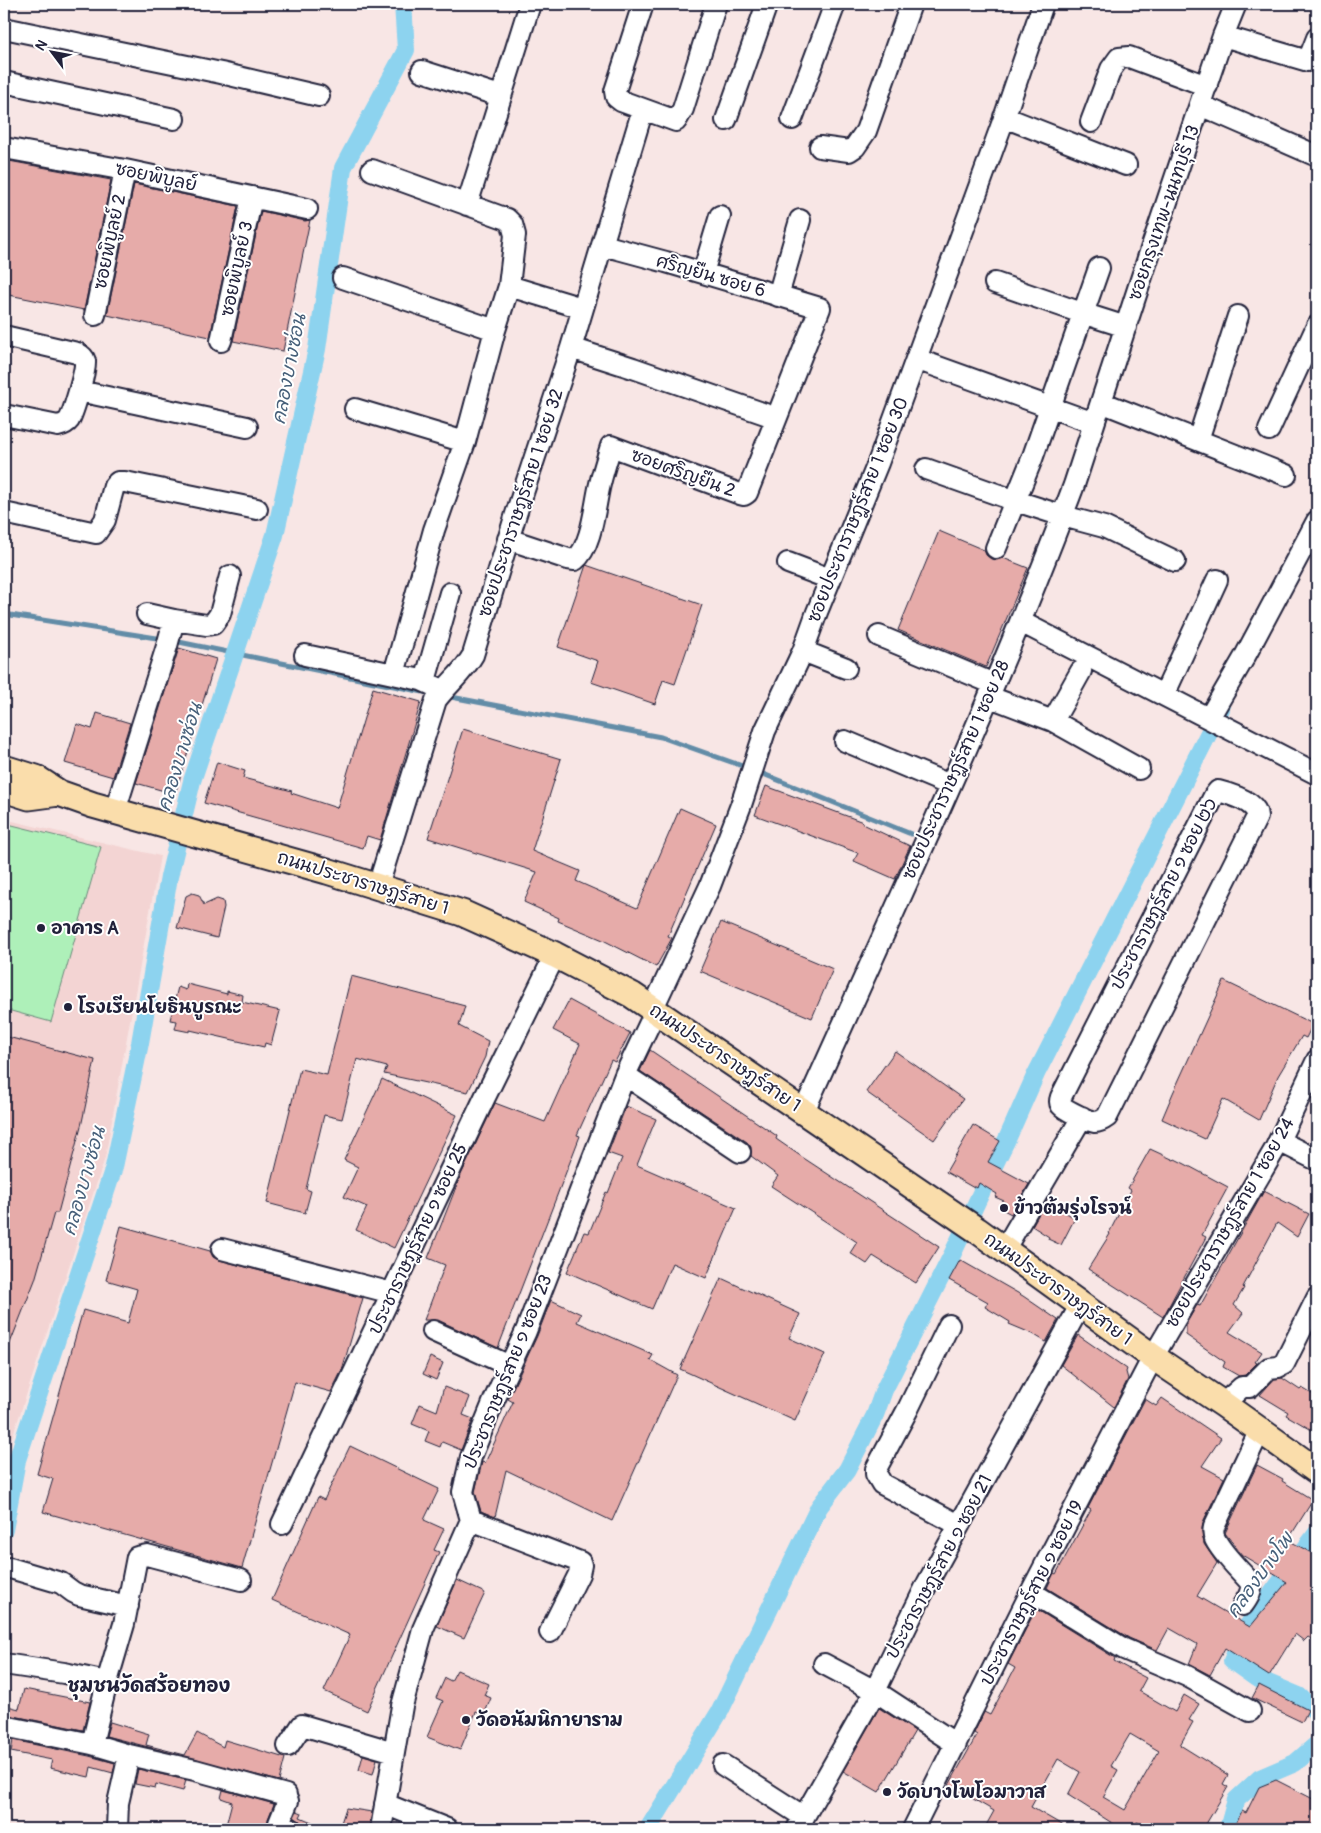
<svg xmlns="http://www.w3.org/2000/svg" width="1321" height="1833" viewBox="0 0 1321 1833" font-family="Pangolin,'Playpen Sans Thai',sans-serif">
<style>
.built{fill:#f3d4d3}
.park{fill:#aef0b9;stroke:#68897a}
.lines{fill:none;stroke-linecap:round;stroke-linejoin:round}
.stream{stroke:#628ca7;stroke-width:5}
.canal{stroke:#8dd3ef;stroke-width:18}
.building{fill:#e6aba9;stroke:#22223b;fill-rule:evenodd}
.minor-casing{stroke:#22223b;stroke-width:24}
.major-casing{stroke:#22223b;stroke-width:29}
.minor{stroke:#fff;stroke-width:20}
.major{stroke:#faddab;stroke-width:25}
.poi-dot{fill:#22223b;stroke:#fff;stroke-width:2}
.labels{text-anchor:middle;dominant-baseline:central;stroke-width:4;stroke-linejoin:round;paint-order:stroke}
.street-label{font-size:18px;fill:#22223b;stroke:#fff}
.poi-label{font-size:18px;font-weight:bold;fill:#22223b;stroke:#fff;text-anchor:start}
.water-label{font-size:19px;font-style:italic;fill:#47607a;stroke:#fff}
.neighbourhood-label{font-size:19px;font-weight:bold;fill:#22223b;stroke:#fff}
</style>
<rect width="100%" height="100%" fill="#f8e6e5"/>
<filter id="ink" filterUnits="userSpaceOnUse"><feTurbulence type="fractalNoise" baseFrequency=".02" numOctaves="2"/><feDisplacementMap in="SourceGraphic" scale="10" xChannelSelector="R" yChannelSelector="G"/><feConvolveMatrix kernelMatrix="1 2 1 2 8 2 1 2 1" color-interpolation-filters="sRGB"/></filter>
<g filter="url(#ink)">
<path class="built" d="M 4,819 L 160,856 L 105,1158 L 4,1462 Z"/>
<path class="park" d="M 4,823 L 101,847 L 51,1022 L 4,1009 Z"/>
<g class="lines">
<path class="stream" d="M 4,614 L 163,639
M 174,641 L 428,693
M 446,696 L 661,737 L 748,768
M 756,771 L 911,834"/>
<path class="canal" d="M 4,1530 L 17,1460 L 114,1167 L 140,1043 L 169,877 L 192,781 L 275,535 L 317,349 L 343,168 L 406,50 L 403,4
M 1317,1533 L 1246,1628 L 1232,1661 L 1256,1678 L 1299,1696 L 1317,1713
M 648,1829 L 720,1711 L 819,1507 L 847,1470 L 875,1415 L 884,1390 L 953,1253 L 988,1178 L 1008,1137 L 1036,1074 L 1221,709
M 1228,1829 L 1236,1800 L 1260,1778 L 1295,1763 L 1317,1744"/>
</g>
<path class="building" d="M 9,161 L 111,180 L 84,310 L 4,294 L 4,189 Z
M 134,184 L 238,206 L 210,337 L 107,315 Z
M 261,211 L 305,221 L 310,220 L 283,351 L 233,341 Z
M 939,531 L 984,550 L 986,555 L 991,559 L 997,560 L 1003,558 L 1028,568 L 986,667 L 898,630 Z
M 586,565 L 702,605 L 675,684 L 663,680 L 655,704 L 591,682 L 598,661 L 558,647 Z
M 179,648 L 216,659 L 175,794 L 136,783 Z
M 373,688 L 421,702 L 380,840 L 367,836 L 363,848 L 204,803 L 217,762 L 245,771 L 243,778 L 292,791 L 291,793 L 337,808 Z
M 97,713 L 130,723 L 113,777 L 65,763 L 77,724 L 92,729 Z
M 463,729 L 561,759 L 532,851 L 580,871 L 576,881 L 637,908 L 680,808 L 716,824 L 668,936 L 672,938 L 656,967 L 603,940 L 558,921 L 559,918 L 524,902 L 537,872 L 428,838 Z
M 766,786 L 863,822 L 863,824 L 910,846 L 895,879 L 854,861 L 858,853 L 755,815 Z
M 192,893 L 199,895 L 204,905 L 217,899 L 223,901 L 224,907 L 217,938 L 177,928 L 186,896 Z
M 721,922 L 833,969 L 812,1018 L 700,971 Z
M 351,976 L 465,1006 L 459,1026 L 488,1041 L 485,1057 L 468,1092 L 384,1074 L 387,1067 L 357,1059 L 342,1119 L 324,1115 L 306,1189 L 311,1191 L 305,1213 L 267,1203 L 300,1069 L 327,1075 Z
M 1224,981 L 1313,1024 L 1306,1038 L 1302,1036 L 1278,1076 L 1259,1120 L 1223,1099 L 1205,1139 L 1162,1119 L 1173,1093 Z
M 187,984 L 227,994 L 227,991 L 243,995 L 242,1002 L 280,1011 L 271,1045 L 265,1043 L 264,1047 L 190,1030 L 190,1032 L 175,1029 L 177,1021 L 170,1020 L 178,987 L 186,990 Z
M 569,1000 L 630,1033 L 615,1062 L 611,1060 L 577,1135 L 580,1136 L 498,1348 L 438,1320 L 424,1320 L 445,1265 L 428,1258 L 460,1177 L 495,1103 L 545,1122 L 580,1044 L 553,1030 Z
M 4,1036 L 95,1060 L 82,1122 L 58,1213 L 54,1213 L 35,1280 L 5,1356 Z
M 650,1050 L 777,1136 L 776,1139 L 802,1157 L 939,1247 L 916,1283 L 873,1256 L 867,1264 L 850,1253 L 857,1242 L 771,1186 L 778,1176 L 751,1156 L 751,1147 L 747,1142 L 640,1071 Z
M 895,1051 L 963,1099 L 934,1140 L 866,1092 Z
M 382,1079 L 457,1115 L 394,1248 L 356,1230 L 367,1207 L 344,1197 L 358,1167 L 344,1160 Z
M 626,1106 L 656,1119 L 637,1165 L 736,1208 L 706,1278 L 672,1263 L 652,1309 L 567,1272 L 584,1232 L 589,1233 L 606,1192 L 608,1193 L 622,1158 L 608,1153 Z
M 973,1125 L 1000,1141 L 988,1162 L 1029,1184 L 1011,1214 L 1000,1208 L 1004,1201 L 995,1197 L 997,1194 L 979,1183 L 977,1188 L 974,1186 L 974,1188 L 946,1172 Z
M 1150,1149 L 1174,1160 L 1175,1159 L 1185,1164 L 1228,1187 L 1202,1235 L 1206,1237 L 1163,1317 L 1088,1269 L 1110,1234 L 1109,1233 L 1131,1190 L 1128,1188 Z
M 1264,1191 L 1309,1214 L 1297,1237 L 1277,1223 L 1243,1287 L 1244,1288 L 1234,1305 L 1243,1313 L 1229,1332 L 1262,1352 L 1255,1362 L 1257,1363 L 1245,1375 L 1239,1376 L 1223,1367 L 1225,1362 L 1186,1335 L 1186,1324 L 1197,1305 L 1200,1306 Z
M 1046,1201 L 1075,1218 L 1061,1245 L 1048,1239 L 1049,1237 L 1032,1226 Z
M 121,1226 L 210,1251 L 213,1257 L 219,1260 L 363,1298 L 342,1370 L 331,1392 L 295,1382 L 242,1568 L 43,1512 L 53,1479 L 37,1474 L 83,1310 L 128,1323 L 137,1289 L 106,1280 Z
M 960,1260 L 1023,1296 L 1058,1320 L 1046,1342 L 1033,1334 L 1009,1324 L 1010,1322 L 985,1307 L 988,1302 L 949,1280 Z
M 721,1278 L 800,1314 L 789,1338 L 825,1354 L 795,1421 L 680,1369 Z
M 551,1300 L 581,1314 L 577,1322 L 653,1355 L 650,1360 L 677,1375 L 612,1521 L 506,1470 L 495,1517 L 481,1511 L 475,1492 L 482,1462 L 485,1463 L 513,1402 L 508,1399 L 537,1336 Z
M 1078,1335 L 1127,1369 L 1126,1372 L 1128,1379 L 1114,1407 L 1061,1365 Z
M 430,1357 L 443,1363 L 436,1380 L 423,1374 Z
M 1282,1378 L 1300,1390 L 1302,1388 L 1317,1397 L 1317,1433 L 1286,1415 L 1288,1412 L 1260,1395 L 1274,1379 Z
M 444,1387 L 470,1397 L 463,1415 L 473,1419 L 461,1450 L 442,1442 L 440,1447 L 425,1441 L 429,1431 L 412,1424 L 420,1404 L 437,1411 Z
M 1162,1398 L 1221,1438 L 1202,1466 L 1224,1478 L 1203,1522 L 1202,1529 L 1204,1544 L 1217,1563 L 1197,1596 L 1250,1627 L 1287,1582 L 1242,1555 L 1225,1533 L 1257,1465 L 1283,1479 L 1282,1481 L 1313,1500 L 1288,1540 L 1317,1556 L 1317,1642 L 1308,1637 L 1304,1641 L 1295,1634 L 1269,1676 L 1225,1648 L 1210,1675 L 1189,1664 L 1197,1644 L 1169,1628 L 1157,1650 L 1129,1638 L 1047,1588 L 1054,1573 L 1056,1574 L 1091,1510 L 1088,1508 L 1145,1399 L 1156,1406 Z
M 350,1446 L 439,1489 L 424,1520 L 444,1529 L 434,1550 L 439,1552 L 367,1711 L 324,1691 L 350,1635 L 272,1600 L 318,1497 L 324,1500 Z
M 457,1580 L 485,1593 L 464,1638 L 437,1626 Z
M 1036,1609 L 1115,1658 L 1114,1661 L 1146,1678 L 1139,1691 L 1175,1712 L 1184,1695 L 1199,1704 L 1189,1720 L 1193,1722 L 1180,1745 L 1228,1775 L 1223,1784 L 1228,1787 L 1203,1829 L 1151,1829 L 1137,1822 L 1133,1829 L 1124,1829 L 1112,1823 L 1068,1795 L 1080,1772 L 1058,1759 L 1031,1807 L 1069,1829 L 984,1829 L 994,1811 L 949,1785 L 977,1735 L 974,1733 L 984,1712 L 990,1715 L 1015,1668 L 1008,1664 ZM 1130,1734 L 1159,1751 L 1125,1810 L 1103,1797 L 1118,1770 L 1111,1766 Z
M 457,1670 L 489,1684 L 484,1695 L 491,1698 L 484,1715 L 476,1712 L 460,1750 L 427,1737 L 443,1701 L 436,1698 L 445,1678 L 451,1681 Z
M 1259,1685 L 1308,1710 L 1302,1722 L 1252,1698 Z
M 24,1689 L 90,1702 L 83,1730 L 4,1714 L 4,1705 L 19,1709 Z
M 879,1708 L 915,1731 L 879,1792 L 843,1771 Z
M 110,1722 L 149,1734 L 146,1745 L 185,1755 L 197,1733 L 223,1747 L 225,1740 L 285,1758 L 279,1781 L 106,1736 Z
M 13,1740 L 89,1756 L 115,1763 L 113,1773 L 91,1767 L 89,1777 L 50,1768 L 52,1760 L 11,1752 Z
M 363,1755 L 377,1759 L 373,1774 L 359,1770 Z
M 138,1769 L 186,1780 L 183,1791 L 156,1784 L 155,1788 L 135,1784 Z
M 1276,1780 L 1317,1801 L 1317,1829 L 1233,1829 L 1242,1811 L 1246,1813 L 1259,1787 Z
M 223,1790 L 274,1804 L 268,1819 L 269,1829 L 225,1829 L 232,1802 L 221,1798 Z
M 346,1808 L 372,1812 L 369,1829 L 339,1829 Z
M 297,1811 L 302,1813 L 300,1817 L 328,1829 L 303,1829 L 301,1822 L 294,1817 Z"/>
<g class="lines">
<defs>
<path id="minor" d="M 643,4 L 615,91 L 616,97 L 621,101 L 676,121 L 683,109 L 716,4
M 4,28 L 221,73 L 319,96
M 1223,36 L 1308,61 L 1317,38
M 422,71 L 500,96
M 4,82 L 174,119
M 1200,105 L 1317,156
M 1004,117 L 1126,165
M 792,119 L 835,4
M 726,120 L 767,4
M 1091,122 L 1111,69 L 1119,58 L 1129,57 L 1207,86
M 820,147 L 849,151 L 855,147 L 866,131 L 911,4
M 4,148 L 125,170 L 307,209
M 372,170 L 507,219 L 512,224 L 515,235 L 509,286 L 495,330 L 465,442 L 434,530 L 394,674
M 467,205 L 530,4
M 703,273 L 720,216
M 343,278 L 495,330
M 995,283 L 1082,313 L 1126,327
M 509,286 L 582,308
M 778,296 L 800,220
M 95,315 L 125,170
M 4,336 L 77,353 C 81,355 84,357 85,361 C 87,368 73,413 69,420 C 66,424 63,425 58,426 L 4,415
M 221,341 L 252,197
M 571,348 L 633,368 L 768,415
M 916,359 L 1094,423
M 79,391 L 247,427
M 1101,402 L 1286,475
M 355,409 L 465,442
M 1269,430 L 1317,326
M 1198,440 L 1238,316
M 926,469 L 1016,501 L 1063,516 L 1104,527 L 1175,561
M 4,513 L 96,533 L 105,520 L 114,486 L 118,482 L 125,482 L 257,509
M 508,539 L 568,559 L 575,560 C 592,547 595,504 600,484 C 603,471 607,459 611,446 L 740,494 L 744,495 L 747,493 L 820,308 L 666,262 L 603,245
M 996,548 L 1032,459 L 1099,268
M 788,563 L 830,579
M 147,614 L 174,620
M 1021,622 L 1317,774
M 879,636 L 994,684
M 803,651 L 846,668
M 305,655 L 421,680 L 443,690
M 425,681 L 450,593
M 1164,695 L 1217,580
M 990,697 L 1053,721 L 1081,671
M 1209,718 L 1244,658 L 1317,521
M 1053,721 L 1139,769
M 845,741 L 950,785
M 1218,791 C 1230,794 1258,802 1257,817 L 1107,1117 C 1103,1120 1100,1122 1095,1122 C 1088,1121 1065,1110 1061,1105 C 1059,1102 1060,1100 1061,1097 L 1214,796 Z
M 115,811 L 167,646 L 174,620 L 207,625 L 213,624 L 220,614 L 230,576
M 378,886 L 436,700 C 448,684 463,673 473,655 L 516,514 L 571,348 L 643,109
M 653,1008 L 710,886 L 741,805 L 765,731 L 803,651 L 817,612 L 878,463 L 1002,124 L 1043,4
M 625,1075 L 740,1152
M 804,1111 C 897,904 994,698 1074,485 L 1148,258 L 1223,36 L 1236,4
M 1279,1141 L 1317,1160
M 222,1249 L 392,1293
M 1004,1250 L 1082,1117
M 949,1325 L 908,1409 L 876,1469 L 876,1474 L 882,1484 L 959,1525
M 433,1331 L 510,1366
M 1223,1404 L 1242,1387 L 1250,1387 L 1269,1368 L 1278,1367 L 1284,1364 L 1317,1298
M 471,1520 L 580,1562 L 581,1565 L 579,1574 L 550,1632
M 282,1524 L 485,1097 L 555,955
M 10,1568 L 61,1583 L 73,1592 L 79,1595 L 128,1606
M 1031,1592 L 1124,1649 L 1187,1676 L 1250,1711
M 1243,1605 C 1248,1598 1252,1592 1251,1583 C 1239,1569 1223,1555 1215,1539 C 1213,1535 1213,1531 1214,1527 L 1260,1430
M 4,1664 L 64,1673 L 107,1682
M 824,1664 L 875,1691 L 956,1744
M 4,1726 L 92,1744 L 129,1755 L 195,1770 L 286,1795 L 285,1799 L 288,1801 L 279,1823 L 291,1829
M 92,1744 L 107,1682 L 124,1624 L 137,1557 L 147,1555 L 241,1580
M 288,1746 L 302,1725 L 394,1752
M 723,1765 L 804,1817
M 385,1804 L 447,1829
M 117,1829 L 118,1803 L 129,1755
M 381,1829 L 402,1706 L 423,1629 L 471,1520 L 463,1492 L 471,1457 L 495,1398 L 526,1331 L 625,1075 L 656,1010
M 797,1829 L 872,1697 L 928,1582 L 1081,1304
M 913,1829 L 1031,1592 L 1153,1357 L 1275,1149 L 1317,1060"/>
<path id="major" d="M 4,768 L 36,778 L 59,793 L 93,805 L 327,871 L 462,913 L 555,955 L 632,995 L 977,1230 L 1153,1357 L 1223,1404 L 1317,1471
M 4,789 L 29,797 L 59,793"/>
</defs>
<use href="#minor" class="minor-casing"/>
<use href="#major" class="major-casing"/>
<use href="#minor" class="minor"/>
<use href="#major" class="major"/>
</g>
</g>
<g class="poi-dot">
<circle cx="41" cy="928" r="5"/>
<circle cx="68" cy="1007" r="5"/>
<circle cx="1004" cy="1208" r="5"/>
<circle cx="466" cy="1720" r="5"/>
<circle cx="887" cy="1792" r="5"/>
</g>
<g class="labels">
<g class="street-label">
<text transform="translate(156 177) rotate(12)">ซอยพิบูลย์</text>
<text transform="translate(1164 213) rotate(-71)">ซอยกรุงเทพ-นนทบุรี 13</text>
<text transform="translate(110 242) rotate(-78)">ซอยพิบูลย์ 2</text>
<text transform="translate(237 269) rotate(-78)">ซอยพิบูลย์ 3</text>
<text transform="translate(711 276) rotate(16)">ศริญยืน ซอย 6</text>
<text transform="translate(683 473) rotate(20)">ซอยศริญยืน 2</text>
<text transform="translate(521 503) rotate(-72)">ซอยประชาราษฎร์สาย 1 ซอย 32</text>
<text transform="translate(858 510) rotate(-68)">ซอยประชาราษฎร์สาย 1 ซอย 30</text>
<text transform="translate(956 770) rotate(-66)">ซอยประชาราษฎร์สาย 1 ซอย 28</text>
<text transform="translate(363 883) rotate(17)">ถนนประชาราษฎร์สาย 1</text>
<text transform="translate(1164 894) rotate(-63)">ประชาราษฎร์สาย ๑ ซอย ๒๖</text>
<text transform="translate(725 1058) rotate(34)">ถนนประชาราษฎร์สาย 1</text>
<text transform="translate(1230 1223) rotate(-60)">ซอยประชาราษฎร์สาย 1 ซอย 24</text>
<text transform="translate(418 1239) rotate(-65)">ประชาราษฎร์สาย ๑ ซอย 25</text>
<text transform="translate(1058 1289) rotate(36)">ถนนประชาราษฎร์สาย 1</text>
<text transform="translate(508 1372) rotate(-68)">ประชาราษฎร์สาย ๑ ซอย 23</text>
<text transform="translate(939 1567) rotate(-62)">ประชาราษฎร์สาย ๑ ซอย 21</text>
<text transform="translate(1032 1593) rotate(-63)">ประชาราษฎร์สาย ๑ ซอย 19</text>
</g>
<g class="poi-label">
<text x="51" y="928">อาคาร A</text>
<text x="78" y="1007">โรงเรียนโยธินบูรณะ</text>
<text x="1014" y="1208">ข้าวต้มรุ่งโรจน์</text>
<text x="476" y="1720">วัดอนัมนิกายาราม</text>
<text x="897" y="1792">วัดบางโพโอมาวาส</text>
</g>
<g class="water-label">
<text transform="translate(289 369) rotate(-79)">คลองบางซ่อน</text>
<text transform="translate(180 757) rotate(-73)">คลองบางซ่อน</text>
<text transform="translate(84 1181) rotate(-74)">คลองบางซ่อน</text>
<text transform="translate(1260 1575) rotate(-54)">คลองบางโพ</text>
</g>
<g class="neighbourhood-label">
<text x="149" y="1686">ชุมชนวัดสร้อยทอง</text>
</g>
</g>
<rect width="1321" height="1833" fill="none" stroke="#fff" stroke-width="20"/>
<rect x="10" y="10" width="1301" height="1813" fill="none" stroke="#22223b" stroke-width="2" filter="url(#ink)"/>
<g transform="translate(52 52) rotate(302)" stroke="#ffffff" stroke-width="4" paint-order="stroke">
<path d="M0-4L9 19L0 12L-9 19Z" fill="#22223b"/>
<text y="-8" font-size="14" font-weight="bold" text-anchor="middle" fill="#22223b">N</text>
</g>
</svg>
